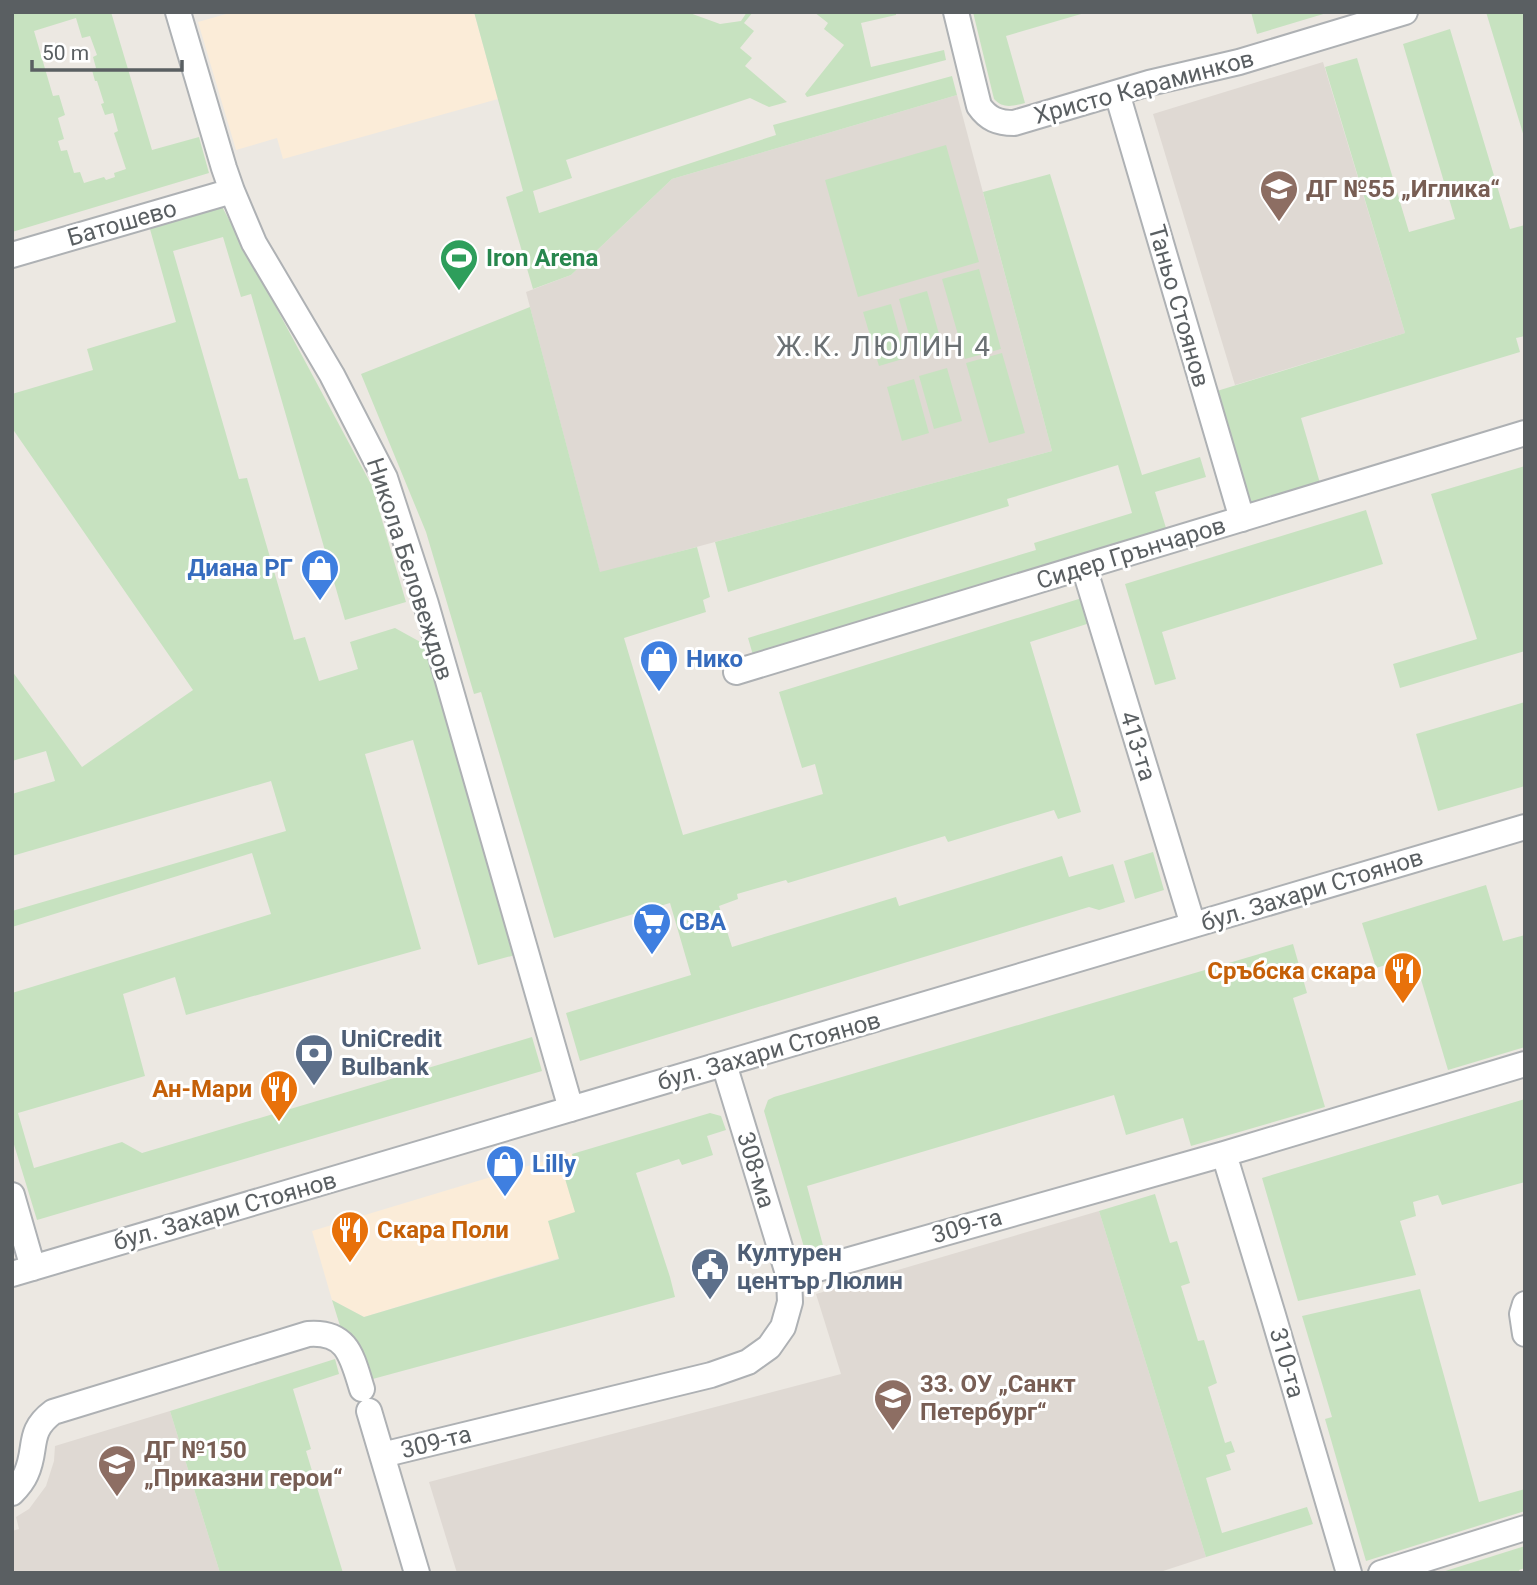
<svg xmlns="http://www.w3.org/2000/svg" width="1537" height="1585" viewBox="0 0 1537 1585" font-family="Roboto,sans-serif">
<style>
.commercial{fill:#fbecd8}
.education{fill:#dfd9d3}
.green{fill:#c7e2c0;fill-rule:evenodd}
.lines{fill:none;stroke-linecap:round;stroke-linejoin:round}
.minor-casing{stroke:#aeb1b4;stroke-width:28}
.minor{stroke:#fff;stroke-width:24}
.labels{text-anchor:middle;dominant-baseline:central;stroke-width:6;stroke-linejoin:round;paint-order:stroke}
.street-label{font-size:24px;fill:#5a5f62;stroke:#fff}
.education-label{font-size:24px;font-weight:bold;fill:#785e54;stroke:#fff;text-anchor:start}
.leisure-label{font-size:24px;font-weight:bold;fill:#27864d;stroke:#fff;text-anchor:start}
.shop-label{font-size:24px;font-weight:bold;fill:#366cbe;stroke:#fff;text-anchor:start}
.food-label{font-size:24px;font-weight:bold;fill:#c56008;stroke:#fff;text-anchor:end}
.service-label{font-size:24px;font-weight:bold;fill:#4e5e75;stroke:#fff;text-anchor:start}
.quarter-label{font-size:28px;letter-spacing:2px;fill:#6b7174;stroke:#fff}
</style>
<rect width="100%" height="100%" fill="#ece8e2"/>
<path class="commercial" d="M 233,12 L 474,12 L 498,99 L 283,159 L 277,138 L 236,150 L 198,22 Z
M 571,1153 L 576,1168 L 564,1172 L 576,1212 L 559,1258 L 364,1317 L 332,1300 L 312,1231 Z"/>
<path class="education" d="M 1323,62 L 1405,333 L 1235,385 L 1153,114 Z
M 957,95 L 1052,451 L 600,573 L 526,292 L 571,275 L 672,179 Z
M 1099,1211 L 1206,1557 L 1157,1573 L 457,1573 L 429,1482 L 841,1374 L 816,1294 Z
M 170,1411 L 220,1573 L 12,1573 L 12,1531 L 19,1529 L 16,1517 L 29,1509 L 46,1486 L 54,1461 L 55,1446 Z"/>
<path class="green" d="M 12,12 L 111,12 L 152,150 L 199,137 L 209,173 L 12,232 ZM 76,18 L 82,38 L 90,36 L 97,55 L 93,57 L 96,68 L 92,70 L 95,81 L 97,81 L 104,103 L 101,104 L 105,115 L 113,113 L 118,131 L 114,133 L 126,169 L 114,173 L 115,177 L 106,180 L 104,177 L 84,183 L 80,172 L 74,173 L 67,150 L 61,151 L 58,141 L 64,139 L 58,118 L 65,115 L 59,95 L 53,96 L 34,31 Z
M 474,12 L 687,12 L 720,24 L 741,21 L 747,12 L 753,12 L 744,23 L 754,31 L 740,48 L 752,58 L 745,66 L 787,102 L 769,107 L 750,98 L 566,160 L 572,178 L 533,191 L 539,213 L 776,135 L 773,125 L 952,76 L 957,95 L 672,179 L 571,275 L 533,289 L 506,197 L 523,191 Z
M 814,12 L 896,12 L 896,15 L 861,23 L 871,67 L 944,50 L 946,60 L 807,97 L 805,94 L 844,45 L 824,29 L 828,23 Z
M 973,12 L 1088,12 L 1006,36 L 1025,103 C 1013,106 1003,109 994,99 Z
M 1251,12 L 1330,12 L 1257,34 Z
M 1486,12 L 1525,12 L 1525,140 Z
M 1450,29 L 1510,229 L 1525,225 L 1525,336 L 1516,338 L 1520,352 L 1301,418 L 1320,483 L 1251,504 L 1217,391 L 1405,333 L 1325,67 L 1357,58 L 1409,232 L 1455,219 L 1403,44 Z
M 946,145 L 979,262 L 858,297 L 825,180 Z
M 1050,174 L 1142,475 L 1200,457 L 1206,477 L 1155,492 L 1166,528 L 753,655 L 748,638 L 1036,550 L 1034,543 L 1132,513 L 1118,465 L 1007,499 L 1009,506 L 728,592 L 715,542 L 1052,451 L 983,192 Z
M 219,201 L 372,486 L 406,602 L 345,620 L 251,294 L 241,297 L 223,237 L 173,251 L 239,479 L 247,478 L 294,640 L 305,637 L 319,681 L 358,669 L 350,642 L 395,628 L 424,644 L 515,955 L 478,965 L 413,740 L 365,754 L 421,949 L 186,1015 L 175,977 L 123,994 L 145,1076 L 18,1113 L 34,1168 L 122,1142 L 142,1153 L 532,1037 L 542,1071 L 37,1220 L 12,1138 L 12,993 L 271,914 L 252,853 L 12,927 L 12,911 L 286,831 L 271,781 L 12,856 L 12,794 L 55,781 L 46,751 L 12,761 L 12,671 L 82,767 L 193,690 L 12,428 L 12,394 L 93,370 L 87,349 L 176,322 L 148,222 Z
M 979,269 L 1001,349 L 965,359 L 942,279 Z
M 927,291 L 942,345 L 914,353 L 899,299 Z
M 891,304 L 906,358 L 879,366 L 863,312 Z
M 530,307 L 600,572 L 697,547 L 710,597 L 703,600 L 706,612 L 624,638 L 683,835 L 823,794 L 815,764 L 802,768 L 779,692 L 1082,598 L 1090,623 L 1030,642 L 1081,812 L 1058,819 L 1054,810 L 948,842 L 945,836 L 788,883 L 786,880 L 737,894 L 738,899 L 719,906 L 732,947 L 896,897 L 899,906 L 1062,856 L 1069,877 L 1113,864 L 1125,902 L 1099,910 L 1089,907 L 580,1061 L 566,1013 L 691,975 L 670,903 L 554,938 L 481,692 L 474,694 L 426,532 L 361,374 Z
M 1002,353 L 1025,433 L 989,443 L 966,363 Z
M 947,368 L 962,421 L 934,429 L 919,376 Z
M 914,379 L 929,433 L 902,441 L 887,387 Z
M 1525,466 L 1525,651 L 1400,688 L 1393,664 L 1477,639 L 1431,494 Z
M 1366,510 L 1383,564 L 1162,632 L 1176,679 L 1155,685 L 1125,584 Z
M 1525,702 L 1525,786 L 1438,811 L 1416,734 Z
M 1153,852 L 1164,890 L 1135,899 L 1124,861 Z
M 1486,885 L 1503,941 L 1525,935 L 1525,1047 L 1448,1070 L 1414,956 L 1376,968 L 1362,923 Z
M 1293,944 L 1307,993 L 1293,998 L 1325,1107 L 1191,1146 L 1183,1118 L 1126,1135 L 1114,1095 L 807,1186 L 824,1249 L 806,1254 L 764,1111 L 768,1100 L 774,1097 Z
M 1525,1099 L 1525,1182 L 1442,1205 L 1438,1195 L 1413,1202 L 1416,1216 L 1400,1221 L 1416,1275 L 1298,1301 L 1262,1178 Z
M 710,1113 L 721,1116 L 726,1130 L 707,1136 L 713,1155 L 682,1165 L 679,1159 L 636,1173 L 670,1277 L 675,1297 L 369,1380 L 341,1329 L 332,1300 L 364,1317 L 559,1259 L 548,1221 L 575,1212 L 563,1172 L 576,1168 L 572,1154 Z
M 1155,1194 L 1170,1243 L 1177,1241 L 1190,1283 L 1181,1286 L 1198,1341 L 1204,1340 L 1217,1383 L 1208,1387 L 1225,1443 L 1231,1441 L 1235,1452 L 1226,1455 L 1231,1470 L 1206,1478 L 1222,1533 L 1307,1507 L 1313,1524 L 1206,1557 L 1099,1211 Z
M 1420,1289 L 1479,1502 L 1525,1489 L 1525,1511 L 1366,1561 L 1325,1419 L 1332,1417 L 1302,1316 Z
M 335,1359 L 339,1374 L 293,1389 L 311,1449 L 306,1451 L 343,1573 L 220,1573 L 170,1411 Z
M 1525,1546 L 1525,1568 L 1519,1570 L 1520,1573 L 1439,1573 Z"/>
<g class="lines">
<defs>
<path id="minor" d="M 178,12 L 224,168 L 232,191 L 254,243 L 332,375 L 385,478 L 426,604 L 571,1109
M 956,12 L 979,106 C 988,119 998,123 1014,123 L 1149,83 L 1239,62 L 1405,12
M 1117,93 L 1242,519
M 12,255 L 232,191
M 1084,567 L 1193,925
M 736,672 L 1525,433
M 1224,1154 L 1273,1315 L 1349,1573
M 12,1195 L 33,1268
M 12,1274 L 1525,827
M 789,1277 L 1224,1154 L 1525,1064
M 1525,1304 L 1522,1314 L 1525,1334
M 369,1411 L 417,1573
M 382,1455 L 711,1375 L 748,1362 L 769,1347 L 783,1327 L 790,1302 L 789,1277 L 724,1064
M 12,1493 C 17,1488 23,1481 26,1474 C 38,1448 26,1432 53,1412 L 308,1334 C 348,1331 352,1357 362,1389
M 1381,1573 L 1525,1528"/>
</defs>
<use href="#minor" class="minor-casing"/>
<use href="#minor" class="minor"/>
</g>
<defs>
<symbol id="school-pin" viewBox="-11 -11 22 30"><path d="M0 17L-7.5 6A9.5 9.5 0 1 1 7.5 6Z" fill="#8d6e63" stroke="#fff"/><path d="M0-5L7-2L0 1L-7-2ZM-4 1L0 2.5L4 1V4Q0 6-4 4Z" fill="#fff"/></symbol>
<symbol id="stadium-pin" viewBox="-11 -11 22 30"><path d="M0 17L-7.5 6A9.5 9.5 0 1 1 7.5 6Z" fill="#2e9e5b" stroke="#fff"/><path d="M0-5a6.5 5 0 1 0 0 10a6.5 5 0 1 0 0-10ZM-3.5-1.8h7v3.6h-7Z" fill="#fff"/></symbol>
<symbol id="shop-pin" viewBox="-11 -11 22 30"><path d="M0 17L-7.5 6A9.5 9.5 0 1 1 7.5 6Z" fill="#3f7fe0" stroke="#fff"/><path d="M-5-2.5h2.3a2.7 3.5 0 0 1 5.4 0H5L5.5 6h-11ZM-1.5-2.5h3a1.5 2.3 0 0 0-3 0Z" fill="#fff"/></symbol>
<symbol id="supermarket-pin" viewBox="-11 -11 22 30"><path d="M0 17L-7.5 6A9.5 9.5 0 1 1 7.5 6Z" fill="#3f7fe0" stroke="#fff"/><path d="M-6-5.5h2.5l.6 2H6L4.5 2H-2.5L-4.4-4H-6ZM-1.5 3.2a1.3 1.3 0 1 0 .1 0ZM3 3.2a1.3 1.3 0 1 0 .1 0Z" fill="#fff"/></symbol>
<symbol id="restaurant-pin" viewBox="-11 -11 22 30"><path d="M0 17L-7.5 6A9.5 9.5 0 1 1 7.5 6Z" fill="#e8710a" stroke="#fff"/><path d="M-5-6h1v4h1v-4h1v4h1v-4h1v5L-1.5 .5V6h-2V.5L-5-1ZM5-6V6H3V1.5H1.5Q1.5-4 5-6Z" fill="#fff"/></symbol>
<symbol id="bank-pin" viewBox="-11 -11 22 30"><path d="M0 17L-7.5 6A9.5 9.5 0 1 1 7.5 6Z" fill="#5c6f8a" stroke="#fff"/><path d="M-6-4H6V4H-6ZM0-2.3a2.3 2.3 0 1 0 0 4.6a2.3 2.3 0 1 0 0-4.6Z" fill="#fff"/></symbol>
<symbol id="civic-pin" viewBox="-11 -11 22 30"><path d="M0 17L-7.5 6A9.5 9.5 0 1 1 7.5 6Z" fill="#5c6f8a" stroke="#fff"/><path d="M-.6-6.5H3V-4.5H.6V-3L4-1V1h2V6H-6V1h2V-1L-.6-3ZM-1.2 2.5V6h2.4V2.5Z" fill="#fff"/></symbol>
</defs>
<g fill-rule="evenodd">
<use href="#school-pin" x="1257" y="167" width="44" height="60"/>
<use href="#stadium-pin" x="437" y="236" width="44" height="60"/>
<use href="#shop-pin" x="298" y="546" width="44" height="60"/>
<use href="#shop-pin" x="637" y="637" width="44" height="60"/>
<use href="#supermarket-pin" x="630" y="900" width="44" height="60"/>
<use href="#restaurant-pin" x="1381" y="949" width="44" height="60"/>
<use href="#bank-pin" x="292" y="1031" width="44" height="60"/>
<use href="#restaurant-pin" x="257" y="1067" width="44" height="60"/>
<use href="#shop-pin" x="483" y="1142" width="44" height="60"/>
<use href="#restaurant-pin" x="328" y="1208" width="44" height="60"/>
<use href="#civic-pin" x="688" y="1245" width="44" height="60"/>
<use href="#school-pin" x="871" y="1376" width="44" height="60"/>
<use href="#school-pin" x="95" y="1442" width="44" height="60"/>
</g>
<g class="labels">
<g class="street-label">
<text transform="translate(1144 87) rotate(-15)">Христо Караминков</text>
<text transform="translate(122 223) rotate(-16)">Батошево</text>
<text transform="translate(1179 306) rotate(74)">Таньо Стоянов</text>
<text transform="translate(1131 553) rotate(-17)">Сидер Грънчаров</text>
<text transform="translate(410 569) rotate(72)">Никола Беловеждов</text>
<text transform="translate(1138 746) rotate(73)">413-та</text>
<text transform="translate(1312 890) rotate(-17)">бул. Захари Стоянов</text>
<text transform="translate(769 1051) rotate(-16)">бул. Захари Стоянов</text>
<text transform="translate(756 1170) rotate(73)">308-ма</text>
<text transform="translate(225 1211) rotate(-16)">бул. Захари Стоянов</text>
<text transform="translate(967 1226) rotate(-16)">309-та</text>
<text transform="translate(1287 1363) rotate(74)">310-та</text>
<text transform="translate(436 1442) rotate(-14)">309-та</text>
</g>
<g class="education-label">
<text x="1306" y="189">ДГ №55 „Иглика“</text>
<text x="920" y="1384">33. ОУ „Санкт<tspan x="920" dy="28">Петербург“</tspan></text>
<text x="144" y="1450">ДГ №150<tspan x="144" dy="28">„Приказни герои“</tspan></text>
</g>
<g class="leisure-label">
<text x="486" y="258">Iron Arena</text>
</g>
<g class="shop-label">
<text x="293" y="568" text-anchor="end">Диана РГ</text>
<text x="686" y="659">Нико</text>
<text x="679" y="922">CBA</text>
<text x="532" y="1164">Lilly</text>
</g>
<g class="food-label">
<text x="1376" y="971">Сръбска скара</text>
<text x="252" y="1089">Ан-Мари</text>
<text x="377" y="1230" text-anchor="start">Скара Поли</text>
</g>
<g class="service-label">
<text x="341" y="1039">UniCredit<tspan x="341" dy="28">Bulbank</tspan></text>
<text x="737" y="1253">Културен<tspan x="737" dy="28">център Люлин</tspan></text>
</g>
<g class="quarter-label">
<text x="884" y="346">Ж.К. ЛЮЛИН 4</text>
</g>
</g>
<rect width="1537" height="1585" fill="none" stroke="#5a5f62" stroke-width="28"/>
<path d="M32 60v10h150v-10" fill="none" stroke="#5a5f62" stroke-width="3.5"/>
<text x="42" y="60" font-size="21" fill="#5a5f62" stroke="#ffffff" stroke-width="5" paint-order="stroke">50 m</text>
</svg>
